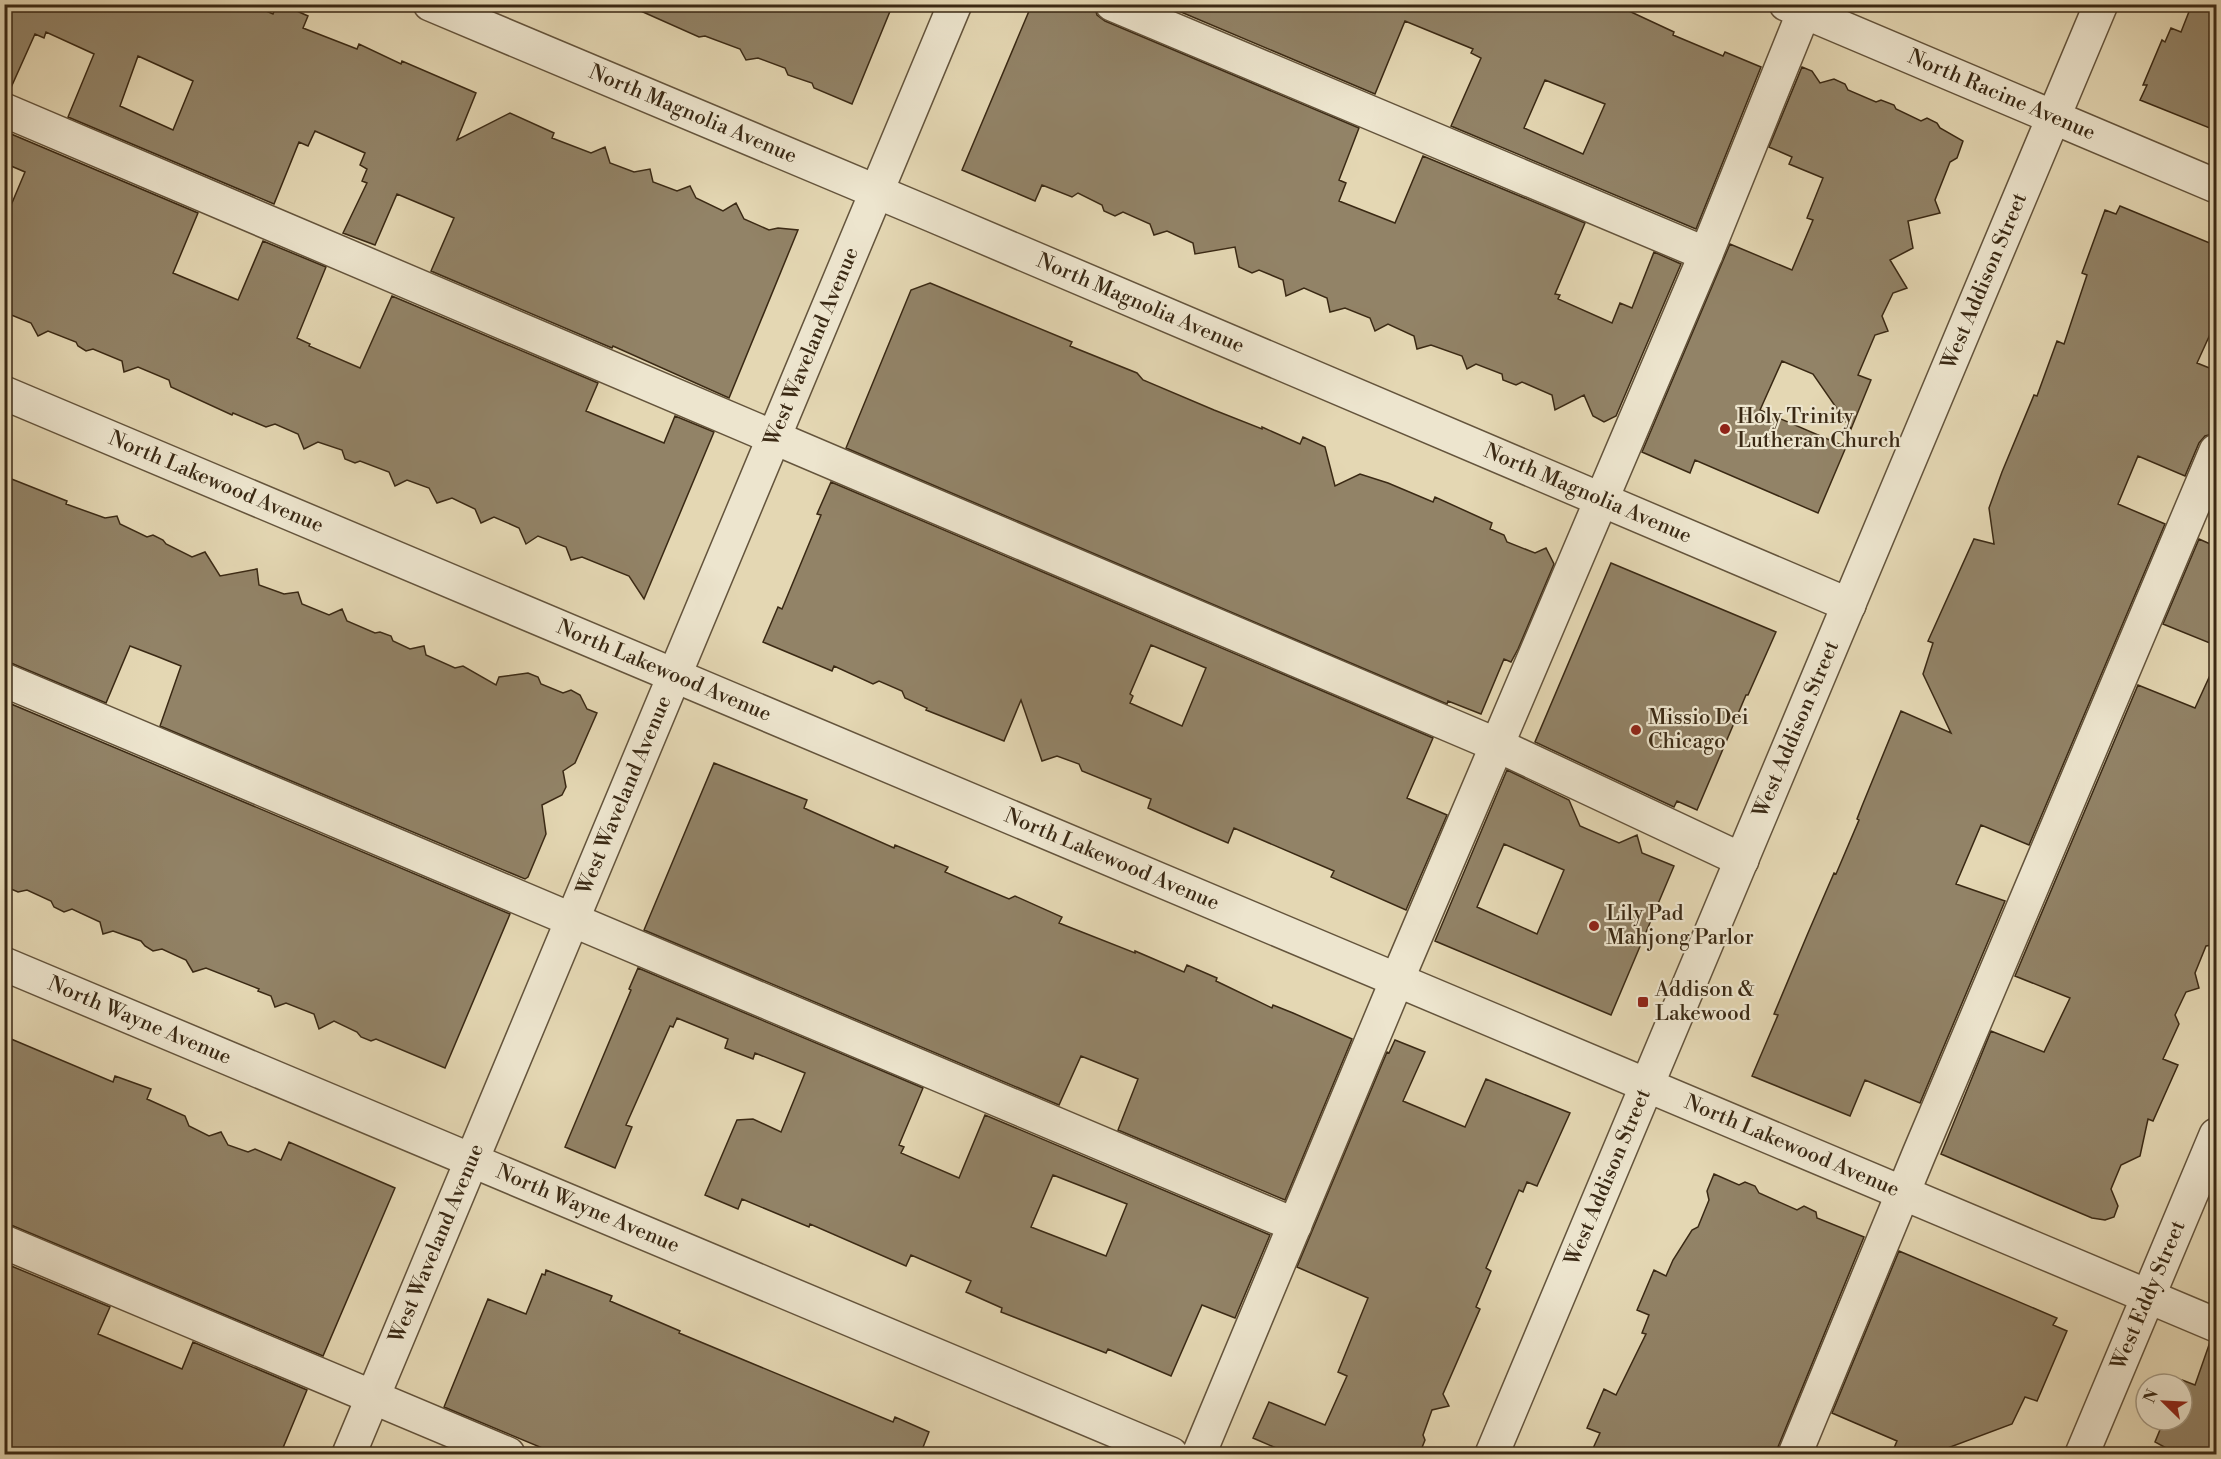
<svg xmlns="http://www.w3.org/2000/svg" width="2221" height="1459" viewBox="0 0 2221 1459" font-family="'Libre Bodoni',serif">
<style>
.building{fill:#928367;stroke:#3a2914;stroke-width:1.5;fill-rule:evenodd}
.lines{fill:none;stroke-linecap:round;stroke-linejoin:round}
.minor-casing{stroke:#64543c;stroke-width:36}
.minor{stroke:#ede5ce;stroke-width:33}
.poi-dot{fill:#8f2418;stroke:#ede5ce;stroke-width:2}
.labels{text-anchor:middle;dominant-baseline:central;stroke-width:4.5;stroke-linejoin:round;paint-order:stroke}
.street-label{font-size:21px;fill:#3a2914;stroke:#ede5ce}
.poi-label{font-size:21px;fill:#3a2914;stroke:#ede5ce;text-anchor:start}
</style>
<rect width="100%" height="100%" fill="#e4d7b3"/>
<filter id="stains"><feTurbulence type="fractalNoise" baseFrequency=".00333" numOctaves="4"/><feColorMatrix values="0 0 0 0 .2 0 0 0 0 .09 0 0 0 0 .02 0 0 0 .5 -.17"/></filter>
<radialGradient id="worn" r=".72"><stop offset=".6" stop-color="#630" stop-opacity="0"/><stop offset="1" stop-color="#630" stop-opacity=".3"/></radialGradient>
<path class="building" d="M 4,4 L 250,4 L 273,14 L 277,4 L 281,4 L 308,16 L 303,28 L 357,49 L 359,44 L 401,64 L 402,61 L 476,93 L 457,140 L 510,113 L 554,133 L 552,138 L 591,153 L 605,147 L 610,163 L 634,172 L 650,169 L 653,182 L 677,191 L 690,186 L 696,198 L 723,211 L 736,203 L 744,219 L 769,230 L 778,228 L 798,230 L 729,398 L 613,346 L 612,348 L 431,271 L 454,218 L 397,194 L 375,245 L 343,233 L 367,183 L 362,181 L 367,169 L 360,165 L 365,153 L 315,131 L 308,146 L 299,142 L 274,204 L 68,117 L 94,54 L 46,32 L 44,38 L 35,34 L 9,92 L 4,92 ZM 138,56 L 193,81 L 173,130 L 120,106 Z
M 625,4 L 893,4 L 852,104 L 814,88 L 812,83 L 788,75 L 785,68 L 758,58 L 746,60 L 740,49 L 705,36 L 699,37 Z
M 1032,4 L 1094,4 L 1097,15 L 1105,21 L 1359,128 L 1339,180 L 1346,183 L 1339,201 L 1395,223 L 1423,156 L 1585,223 L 1555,294 L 1560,295 L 1558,299 L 1612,323 L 1620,303 L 1632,308 L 1654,252 L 1681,264 L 1616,416 L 1604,422 L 1593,416 L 1584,395 L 1555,410 L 1552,395 L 1522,382 L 1516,385 L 1503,380 L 1502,374 L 1476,364 L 1467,369 L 1462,356 L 1431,345 L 1417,349 L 1414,336 L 1388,324 L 1375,331 L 1370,318 L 1345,308 L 1330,312 L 1327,298 L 1304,288 L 1286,296 L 1283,280 L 1259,270 L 1252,273 L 1239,267 L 1235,247 L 1195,254 L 1193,243 L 1167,231 L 1154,235 L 1150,224 L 1123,212 L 1115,216 L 1104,211 L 1102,205 L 1078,193 L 1072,197 L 1042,185 L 1035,201 L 962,170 Z
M 1162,4 L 1614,4 L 1674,32 L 1673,35 L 1723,56 L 1725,52 L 1761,67 L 1696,229 L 1451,126 L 1481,58 L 1471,53 L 1473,49 L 1405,21 L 1375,94 ZM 1545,80 L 1605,104 L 1583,154 L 1524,128 Z
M 2192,4 L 2217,4 L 2217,131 L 2140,100 L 2147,85 L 2143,85 L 2162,40 L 2165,42 L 2171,28 L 2181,32 Z
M 1802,67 L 1812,71 L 1820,83 L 1834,79 L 1845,84 L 1848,90 L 1876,102 L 1881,100 L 1894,105 L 1896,109 L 1921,121 L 1927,118 L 1937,123 L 1940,128 L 1963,141 L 1957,158 L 1950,162 L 1935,200 L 1940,213 L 1908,221 L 1913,248 L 1890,260 L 1907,288 L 1893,293 L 1882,316 L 1888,331 L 1875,335 L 1858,375 L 1871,380 L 1851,429 L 1813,374 L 1782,361 L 1760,410 L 1846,447 L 1818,513 L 1695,460 L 1690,473 L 1642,452 L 1730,244 L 1792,270 L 1813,220 L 1807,218 L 1823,178 L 1789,164 L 1792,157 L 1769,147 Z
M 4,131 L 198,213 L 173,273 L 238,300 L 263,241 L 326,267 L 297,338 L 310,344 L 309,346 L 360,368 L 392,296 L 598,383 L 586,411 L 664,443 L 675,416 L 714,432 L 644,599 L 629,576 L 582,557 L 571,560 L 566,547 L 538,536 L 526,544 L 519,528 L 494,517 L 481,523 L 475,509 L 452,498 L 437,503 L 429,488 L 407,480 L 395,486 L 389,472 L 360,461 L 355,463 L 345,459 L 342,450 L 318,442 L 304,449 L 298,434 L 275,424 L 266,427 L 233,413 L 232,415 L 171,387 L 169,380 L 138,367 L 124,372 L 122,361 L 93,349 L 86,351 L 78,346 L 76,342 L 48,331 L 38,336 L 31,323 L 4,312 L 4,222 L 25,172 L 4,163 Z
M 2120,206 L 2217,246 L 2217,319 L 2197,363 L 2217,371 L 2217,433 L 2205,436 L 2199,443 L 2185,476 L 2138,456 L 2118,504 L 2165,524 L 2029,845 L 1981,825 L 1956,884 L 2005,901 L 1920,1103 L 1865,1080 L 1850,1116 L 1752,1076 L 1778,1015 L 1774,1014 L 1808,933 L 1834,873 L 1836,874 L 1859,820 L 1857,819 L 1862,806 L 1901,711 L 1951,733 L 1923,674 L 1933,643 L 1928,641 L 1974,539 L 1994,544 L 1989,508 L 2002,472 L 2034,395 L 2037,396 L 2057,341 L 2064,344 L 2087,275 L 2082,273 L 2105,210 L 2116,214 Z
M 930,283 L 1072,342 L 1070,346 L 1137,373 L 1143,380 L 1214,410 L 1262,429 L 1262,427 L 1300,444 L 1303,437 L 1325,447 L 1335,486 L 1360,474 L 1388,483 L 1433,502 L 1435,497 L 1492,523 L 1490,529 L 1504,535 L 1507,542 L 1535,553 L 1546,548 L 1554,564 L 1518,649 L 1511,662 L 1504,659 L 1481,714 L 1448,701 L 1447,704 L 846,448 L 911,290 Z
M 4,476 L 67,501 L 66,504 L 105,518 L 117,516 L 120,524 L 147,537 L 153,535 L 163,540 L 166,544 L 192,557 L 205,552 L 220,576 L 257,569 L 259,585 L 284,594 L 298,592 L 302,604 L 329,615 L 342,609 L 347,621 L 375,633 L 380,632 L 391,636 L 393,641 L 410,649 L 424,646 L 426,655 L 455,668 L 463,666 L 496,685 L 499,677 L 528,673 L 538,677 L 541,684 L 563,693 L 571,690 L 580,695 L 587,709 L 597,713 L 575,763 L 563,771 L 566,787 L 562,795 L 542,805 L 546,834 L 528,877 L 525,879 L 160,726 L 181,666 L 156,656 L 130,646 L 106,703 L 11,663 L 4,662 Z
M 831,482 L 1433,738 L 1407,798 L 1447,815 L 1406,910 L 1331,877 L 1334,871 L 1234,828 L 1228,843 L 1191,827 L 1148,808 L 1151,799 L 1082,771 L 1079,764 L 1057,756 L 1042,761 L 1021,700 L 1004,741 L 926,710 L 927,708 L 905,698 L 902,691 L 879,681 L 873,684 L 834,666 L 832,671 L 763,642 L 778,607 L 782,609 L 821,515 L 817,514 ZM 1151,645 L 1206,668 L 1182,726 L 1130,703 L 1133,696 L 1130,694 Z
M 2199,539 L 2217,547 L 2217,646 L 2163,624 Z
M 1611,563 L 1776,632 L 1748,695 L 1746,695 L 1697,810 L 1677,801 L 1674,807 L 1535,742 Z
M 2217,660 L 2217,934 L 2212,945 L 2206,946 L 2195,973 L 2199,988 L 2186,992 L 2175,1015 L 2179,1024 L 2163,1059 L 2178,1065 L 2153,1121 L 2148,1119 L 2140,1156 L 2121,1165 L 2111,1189 L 2118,1206 L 2114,1217 L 2105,1220 L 2092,1218 L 1941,1154 L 1991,1031 L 2044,1052 L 2070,998 L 2015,976 L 2138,685 L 2195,708 Z
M 4,701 L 510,914 L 445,1068 L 376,1039 L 371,1041 L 361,1037 L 357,1032 L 334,1021 L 319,1029 L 314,1014 L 286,1003 L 275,1007 L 271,996 L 258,991 L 259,989 L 206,968 L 193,972 L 186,960 L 162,949 L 153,951 L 145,946 L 141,941 L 113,931 L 103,934 L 100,922 L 72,909 L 64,912 L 54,907 L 51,901 L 27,890 L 18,892 L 4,886 Z
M 714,763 L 807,800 L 804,808 L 894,848 L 895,845 L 948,867 L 945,872 L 966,881 L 1009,899 L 1015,896 L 1062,917 L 1059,923 L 1135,953 L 1135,951 L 1184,972 L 1187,965 L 1217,978 L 1216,981 L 1272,1008 L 1273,1005 L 1293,1013 L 1352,1039 L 1285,1200 L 1118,1130 L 1138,1079 L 1081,1056 L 1059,1105 L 644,930 Z
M 1507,770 L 1569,800 L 1580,826 L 1619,843 L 1637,835 L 1642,853 L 1674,866 L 1611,1015 L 1435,941 ZM 1504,844 L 1564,870 L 1537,934 L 1477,907 Z
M 638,968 L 923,1088 L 899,1145 L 904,1147 L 901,1153 L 959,1178 L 985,1115 L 1270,1235 L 1235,1318 L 1202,1305 L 1171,1376 L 1108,1349 L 1106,1353 L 1001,1312 L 1002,1308 L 966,1292 L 971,1281 L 911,1255 L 906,1266 L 810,1224 L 809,1227 L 742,1199 L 738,1209 L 705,1195 L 737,1120 L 753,1119 L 781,1132 L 805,1073 L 755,1053 L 753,1059 L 725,1048 L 728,1039 L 677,1018 L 673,1027 L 670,1026 L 626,1125 L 632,1127 L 615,1168 L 565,1147 L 631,990 L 629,989 ZM 1053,1175 L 1127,1204 L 1106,1256 L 1031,1227 Z
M 4,1036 L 113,1082 L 115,1076 L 151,1089 L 147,1099 L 185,1116 L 189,1126 L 209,1136 L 221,1132 L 228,1145 L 248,1152 L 255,1149 L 281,1160 L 289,1142 L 395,1188 L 323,1356 L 11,1225 L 4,1224 Z
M 1395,1040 L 1425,1052 L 1403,1101 L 1465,1127 L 1486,1079 L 1570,1113 L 1537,1186 L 1527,1182 L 1523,1192 L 1519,1190 L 1486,1268 L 1491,1271 L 1476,1307 L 1480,1309 L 1443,1394 L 1449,1406 L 1432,1410 L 1423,1435 L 1425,1440 L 1419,1455 L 1292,1455 L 1253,1438 L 1269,1402 L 1325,1425 L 1347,1376 L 1338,1372 L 1368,1298 L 1297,1267 L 1387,1052 L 1389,1053 Z
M 1714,1174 L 1739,1185 L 1745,1182 L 1755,1186 L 1759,1193 L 1797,1210 L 1804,1206 L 1816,1212 L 1817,1218 L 1864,1237 L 1778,1447 L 1777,1455 L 1590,1455 L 1600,1433 L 1587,1428 L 1604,1389 L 1616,1395 L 1646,1334 L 1642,1333 L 1649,1315 L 1637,1310 L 1654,1270 L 1666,1276 L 1673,1260 L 1692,1230 L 1698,1227 L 1709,1200 L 1707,1191 Z
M 1899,1251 L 2057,1318 L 2053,1325 L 2067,1331 L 2037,1401 L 2025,1397 L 2012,1424 L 1929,1455 L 1891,1455 L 1897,1441 L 1832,1413 Z
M 4,1263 L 110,1307 L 98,1334 L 182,1369 L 193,1342 L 307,1390 L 280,1455 L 4,1455 Z
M 546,1270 L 612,1296 L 610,1301 L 680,1331 L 679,1333 L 893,1422 L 895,1417 L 929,1432 L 920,1455 L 559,1455 L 444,1407 L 488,1299 L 526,1314 L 542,1274 L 545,1275 Z
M 2210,1342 L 2217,1343 L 2217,1455 L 2179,1455 L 2155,1442 L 2164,1420 L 2182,1420 L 2182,1384 L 2180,1384 L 2182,1380 L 2195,1385 Z"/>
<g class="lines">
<defs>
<g id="minor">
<path id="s1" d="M 430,4 L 932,215 L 1849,605"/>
<path d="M 1112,4 L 1706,254"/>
<path id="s2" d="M 1786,4 L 2216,186"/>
<path d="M 4,110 L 1497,745 L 1742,860"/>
<path id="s3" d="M 4,393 L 2216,1325"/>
<path d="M 4,680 L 1295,1225"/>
<path id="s4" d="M 4,964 L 1171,1454"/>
<path d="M 4,1242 L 508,1454"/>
<path id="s5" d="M 349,1454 L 955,4"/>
<path d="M 1199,1454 L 1397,980 L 1706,254 L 1807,4"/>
<path id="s6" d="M 1492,1454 L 2101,4"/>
<path d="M 1795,1454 L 1919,1154 L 2216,451"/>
<path id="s7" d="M 2082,1454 L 2216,1135"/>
</g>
</defs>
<use href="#minor" class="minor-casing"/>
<use href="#minor" class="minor"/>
</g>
<g class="poi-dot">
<circle cx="1725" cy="429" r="6"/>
<circle cx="1636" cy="730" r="6"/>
<circle cx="1594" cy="926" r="6"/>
<rect x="1637" y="996" width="12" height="12" rx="3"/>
</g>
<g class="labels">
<g class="street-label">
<text stroke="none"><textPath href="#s2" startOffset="234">North Racine Avenue</textPath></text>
<text stroke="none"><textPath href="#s1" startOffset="285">North Magnolia Avenue</textPath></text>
<text stroke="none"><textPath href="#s6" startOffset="1272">West Addison Street</textPath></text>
<text stroke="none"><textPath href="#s1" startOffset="771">North Magnolia Avenue</textPath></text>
<text stroke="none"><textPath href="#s5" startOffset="1200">West Waveland Avenue</textPath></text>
<text stroke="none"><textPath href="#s3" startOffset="230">North Lakewood Avenue</textPath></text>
<text stroke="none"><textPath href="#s1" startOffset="1257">North Magnolia Avenue</textPath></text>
<text stroke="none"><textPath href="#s3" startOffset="716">North Lakewood Avenue</textPath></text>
<text stroke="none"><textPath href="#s6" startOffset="786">West Addison Street</textPath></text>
<text stroke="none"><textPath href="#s5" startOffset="714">West Waveland Avenue</textPath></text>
<text stroke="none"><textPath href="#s3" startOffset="1202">North Lakewood Avenue</textPath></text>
<text stroke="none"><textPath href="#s4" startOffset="147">North Wayne Avenue</textPath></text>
<text stroke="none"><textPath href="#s3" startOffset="1940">North Lakewood Avenue</textPath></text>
<text stroke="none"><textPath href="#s6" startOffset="300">West Addison Street</textPath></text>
<text stroke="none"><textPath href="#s4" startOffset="633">North Wayne Avenue</textPath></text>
<text stroke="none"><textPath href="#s5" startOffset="228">West Waveland Avenue</textPath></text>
<text stroke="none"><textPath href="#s7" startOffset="172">West Eddy Street</textPath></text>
</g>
<g class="poi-label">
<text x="1737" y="417">Holy Trinity<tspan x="1737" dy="24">Lutheran Church</tspan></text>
<text x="1648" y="718">Missio Dei<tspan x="1648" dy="24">Chicago</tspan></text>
<text x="1606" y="914">Lily Pad<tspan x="1606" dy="24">Mahjong Parlor</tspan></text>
<text x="1655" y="990">Addison &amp;<tspan x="1655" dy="24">Lakewood</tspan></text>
</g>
</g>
<rect width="2221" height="1459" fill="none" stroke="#e4d7b3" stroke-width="24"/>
<rect x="6" y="6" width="2209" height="1447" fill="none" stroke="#3a2914" stroke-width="3"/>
<rect x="12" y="12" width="2197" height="1435" fill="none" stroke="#3a2914" stroke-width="1.5"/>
<g transform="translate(2164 1402) rotate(294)"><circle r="28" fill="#ede5ce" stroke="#a59a84" stroke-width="1.5"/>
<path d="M0-4.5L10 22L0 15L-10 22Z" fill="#8f2418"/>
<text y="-9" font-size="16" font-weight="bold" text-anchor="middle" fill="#3a2914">N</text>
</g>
<rect width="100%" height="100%" filter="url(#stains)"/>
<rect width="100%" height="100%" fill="url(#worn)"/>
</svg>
